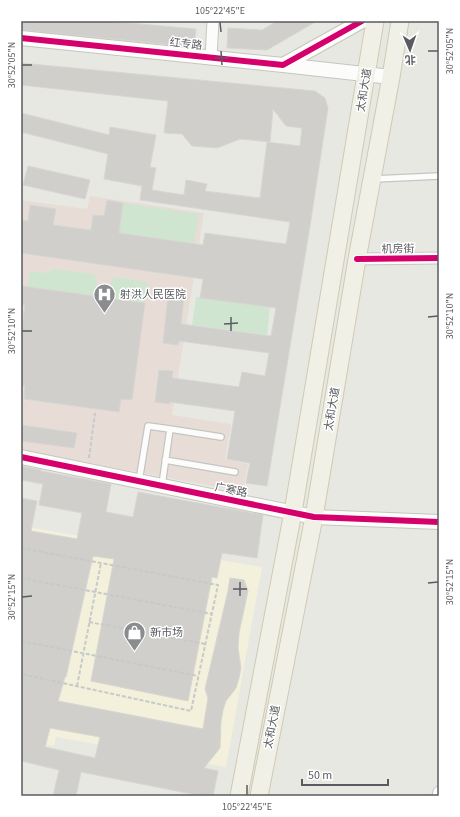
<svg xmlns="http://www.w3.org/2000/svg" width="460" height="817" viewBox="0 0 460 817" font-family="'Source Sans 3','Noto Sans SC',sans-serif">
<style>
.commercial{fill:#f3f0db}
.medical{fill:#e8dcd7}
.green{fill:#d0e5d0}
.building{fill:#d0cfcc;stroke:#d7d6d2;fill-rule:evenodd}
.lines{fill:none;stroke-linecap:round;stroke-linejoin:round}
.service-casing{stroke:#c5c5c3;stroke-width:8}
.minor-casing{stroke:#c5c5c3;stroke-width:13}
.tertiary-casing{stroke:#c5c5c3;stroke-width:16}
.primary-casing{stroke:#cfcab1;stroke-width:19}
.path{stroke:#c6cac8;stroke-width:2;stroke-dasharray:4 2;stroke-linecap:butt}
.service{stroke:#fcfcfb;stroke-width:5.5}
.minor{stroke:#fcfcfb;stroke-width:11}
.tertiary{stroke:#fcfcfb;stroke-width:14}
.primary{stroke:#f0f0e6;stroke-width:17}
.cycleway-casing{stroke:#fff;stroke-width:8}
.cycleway{stroke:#d6006c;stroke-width:6}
.ticks{fill:none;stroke:#595b60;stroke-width:1.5}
.labels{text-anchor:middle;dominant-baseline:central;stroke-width:3;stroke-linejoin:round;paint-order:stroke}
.street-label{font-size:11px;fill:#595b60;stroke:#fff}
.poi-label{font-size:11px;fill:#595b60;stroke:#fff;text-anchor:start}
.neatline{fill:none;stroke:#595b60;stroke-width:1.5}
.ticks-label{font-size:10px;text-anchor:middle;fill:#595b60}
</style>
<rect width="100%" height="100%" fill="#e8e8e3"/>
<path class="commercial" d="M 21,526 L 262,567 L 226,767 L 56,737 L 54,746 L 21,738 Z"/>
<path class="medical" d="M 90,196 L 204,213 L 172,415 L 231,424 L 225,459 L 248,464 L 243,492 L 21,450 L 21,200 L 87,209 Z"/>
<path class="green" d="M 123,203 L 199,214 L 194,244 L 119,233 Z
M 54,269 L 94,274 L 97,281 L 95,296 L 27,287 L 30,271 L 46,273 Z
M 114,277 L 148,282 L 145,303 L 108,298 L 110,284 Z
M 196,297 L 270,307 L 267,335 L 192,325 Z"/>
<path class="building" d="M 21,21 L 106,21 L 196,29 L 194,47 L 21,30 Z
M 277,21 L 317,21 L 267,50 L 227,48 L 228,28 L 262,30 Z
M 21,63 L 315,91 L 325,98 L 328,108 L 310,226 L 267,486 L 246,483 L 250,463 L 227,459 L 235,411 L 170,402 L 169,404 L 155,402 L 159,370 L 173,371 L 172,378 L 239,387 L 242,372 L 265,376 L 269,353 L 179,341 L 178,345 L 163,343 L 168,296 L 184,298 L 181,324 L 271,336 L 276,308 L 200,298 L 203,279 L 21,253 L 21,220 L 28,221 L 30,205 L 56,209 L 53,225 L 91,230 L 93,215 L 104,216 L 107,200 L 123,203 L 119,233 L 203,245 L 205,233 L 286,244 L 290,222 L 140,200 L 142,186 L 104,179 L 108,154 L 21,132 L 21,113 L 109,135 L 110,127 L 156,135 L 150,167 L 156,168 L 152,190 L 184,195 L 186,180 L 207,184 L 205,191 L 260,198 L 267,142 L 300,146 L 302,128 L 286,126 L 273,109 L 270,142 L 240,139 L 217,148 L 192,146 L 182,134 L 164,133 L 168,101 L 21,85 Z
M 28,166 L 90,180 L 85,199 L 23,185 Z
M 21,286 L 145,303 L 132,400 L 121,399 L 119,412 L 24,399 L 25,386 L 21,385 L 21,335 L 25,305 L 21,305 Z
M 21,425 L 77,433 L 74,448 L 21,441 Z
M 21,466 L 41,470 L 41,471 L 111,484 L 106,512 L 133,517 L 138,492 L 263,515 L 257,558 L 222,553 L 217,578 L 212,577 L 188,701 L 91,681 L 114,559 L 93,556 L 66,677 L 65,677 L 58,701 L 203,729 L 208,698 L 205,689 L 228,591 L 230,578 L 244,580 L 248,591 L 239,633 L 238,648 L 241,668 L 239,678 L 236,688 L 226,701 L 223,710 L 221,721 L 220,748 L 204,768 L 218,771 L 213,796 L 202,796 L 81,772 L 76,796 L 53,796 L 59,770 L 21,761 L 21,498 L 37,501 L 31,531 L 77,539 L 82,513 L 39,505 L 43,484 L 21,480 ZM 50,728 L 100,737 L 95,758 L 45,747 Z"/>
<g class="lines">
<defs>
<path id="service" d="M 374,179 L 439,176
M 170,429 L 221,437
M 165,460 L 235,472
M 139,481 L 148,426 L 170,429 L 162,485"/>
<path id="minor" d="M 211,57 L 213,21
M 357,259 L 439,258
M 438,796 L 439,792"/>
<path id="tertiary" d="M 21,38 L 283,65 L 362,21
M 283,65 L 391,77
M 21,457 L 314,517 L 439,522"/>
<path id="primary" d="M 239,796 L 293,512 L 375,21
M 259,796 L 314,517 L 357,259 L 391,77 L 400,21"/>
</defs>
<use href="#service" class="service-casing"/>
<use href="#minor" class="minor-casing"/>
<use href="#tertiary" class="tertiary-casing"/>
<use href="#primary" class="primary-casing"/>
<path class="path" d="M 89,458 L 95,413
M 21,548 L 218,585 L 191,711 L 21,674
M 21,578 L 212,614
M 89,622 L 205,644
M 21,641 L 198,676
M 77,686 L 101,563"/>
<use href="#service" class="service"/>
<use href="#minor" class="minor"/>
<use href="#tertiary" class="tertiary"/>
<use href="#primary" class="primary"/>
<defs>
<path id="cycleway" d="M 21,38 L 283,65 L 362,21
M 357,259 L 439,258
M 21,457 L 314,517 L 439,522"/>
</defs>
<use href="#cycleway" class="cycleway-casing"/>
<use href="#cycleway" class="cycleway"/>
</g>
<path class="ticks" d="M 220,22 L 221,32M 221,51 L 222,65M 428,51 L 438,51M 215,58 L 229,58M 22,65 L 32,65M 231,317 L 231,331M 428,317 L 438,316M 224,324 L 238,323M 22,331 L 32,331M 240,582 L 240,596M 428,583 L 438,582M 233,589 L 247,589M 22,597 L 32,596M 247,785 L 247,795"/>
<defs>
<symbol id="hospital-pin" viewBox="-11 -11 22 30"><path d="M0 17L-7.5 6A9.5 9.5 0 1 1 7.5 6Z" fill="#8b8c8e" stroke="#fff"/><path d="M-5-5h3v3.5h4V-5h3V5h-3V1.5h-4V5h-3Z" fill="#fff"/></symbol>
<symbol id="shop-pin" viewBox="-11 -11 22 30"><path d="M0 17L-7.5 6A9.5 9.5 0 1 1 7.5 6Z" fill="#8b8c8e" stroke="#fff"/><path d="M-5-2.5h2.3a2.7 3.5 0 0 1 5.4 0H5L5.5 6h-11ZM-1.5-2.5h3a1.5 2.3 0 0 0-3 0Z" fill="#fff"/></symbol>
</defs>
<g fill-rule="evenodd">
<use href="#hospital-pin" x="92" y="282" width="25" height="34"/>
<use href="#shop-pin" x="122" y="620" width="25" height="34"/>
</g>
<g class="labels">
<g class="street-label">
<text transform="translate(186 44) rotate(6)">红专路</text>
<text transform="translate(364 90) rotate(-81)">太和大道</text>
<text transform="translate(398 249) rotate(-1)">机房街</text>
<text transform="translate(332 409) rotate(-80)">太和大道</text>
<text transform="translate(231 490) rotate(11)">广寒路</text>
<text transform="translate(272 727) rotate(-79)">太和大道</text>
</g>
<g class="poi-label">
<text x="120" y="294">射洪人民医院</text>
<text x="150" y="632">新市场</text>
</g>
</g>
<rect width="460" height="817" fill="none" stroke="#ffffff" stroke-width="44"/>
<g transform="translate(410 50) rotate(178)" stroke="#ffffff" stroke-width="3" paint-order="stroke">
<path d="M0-3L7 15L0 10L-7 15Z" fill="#595b60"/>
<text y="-6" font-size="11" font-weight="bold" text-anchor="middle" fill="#595b60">北</text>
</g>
<path d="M302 779v6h86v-6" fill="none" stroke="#595b60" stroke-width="2"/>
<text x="308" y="779" font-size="12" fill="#595b60" stroke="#ffffff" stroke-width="3" paint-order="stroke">50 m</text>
<rect x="22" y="22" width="416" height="773" class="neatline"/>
<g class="ticks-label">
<text x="220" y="14">105°22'45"E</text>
<text transform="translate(449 51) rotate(-90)" y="4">30°52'05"N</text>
<text transform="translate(11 65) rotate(-90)" y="4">30°52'05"N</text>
<text transform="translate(449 316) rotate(-90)" y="4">30°52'10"N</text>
<text transform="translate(11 331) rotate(-90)" y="4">30°52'10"N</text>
<text transform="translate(449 582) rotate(-90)" y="4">30°52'15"N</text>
<text transform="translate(11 597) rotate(-90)" y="4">30°52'15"N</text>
<text x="247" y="810">105°22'45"E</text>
</g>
</svg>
